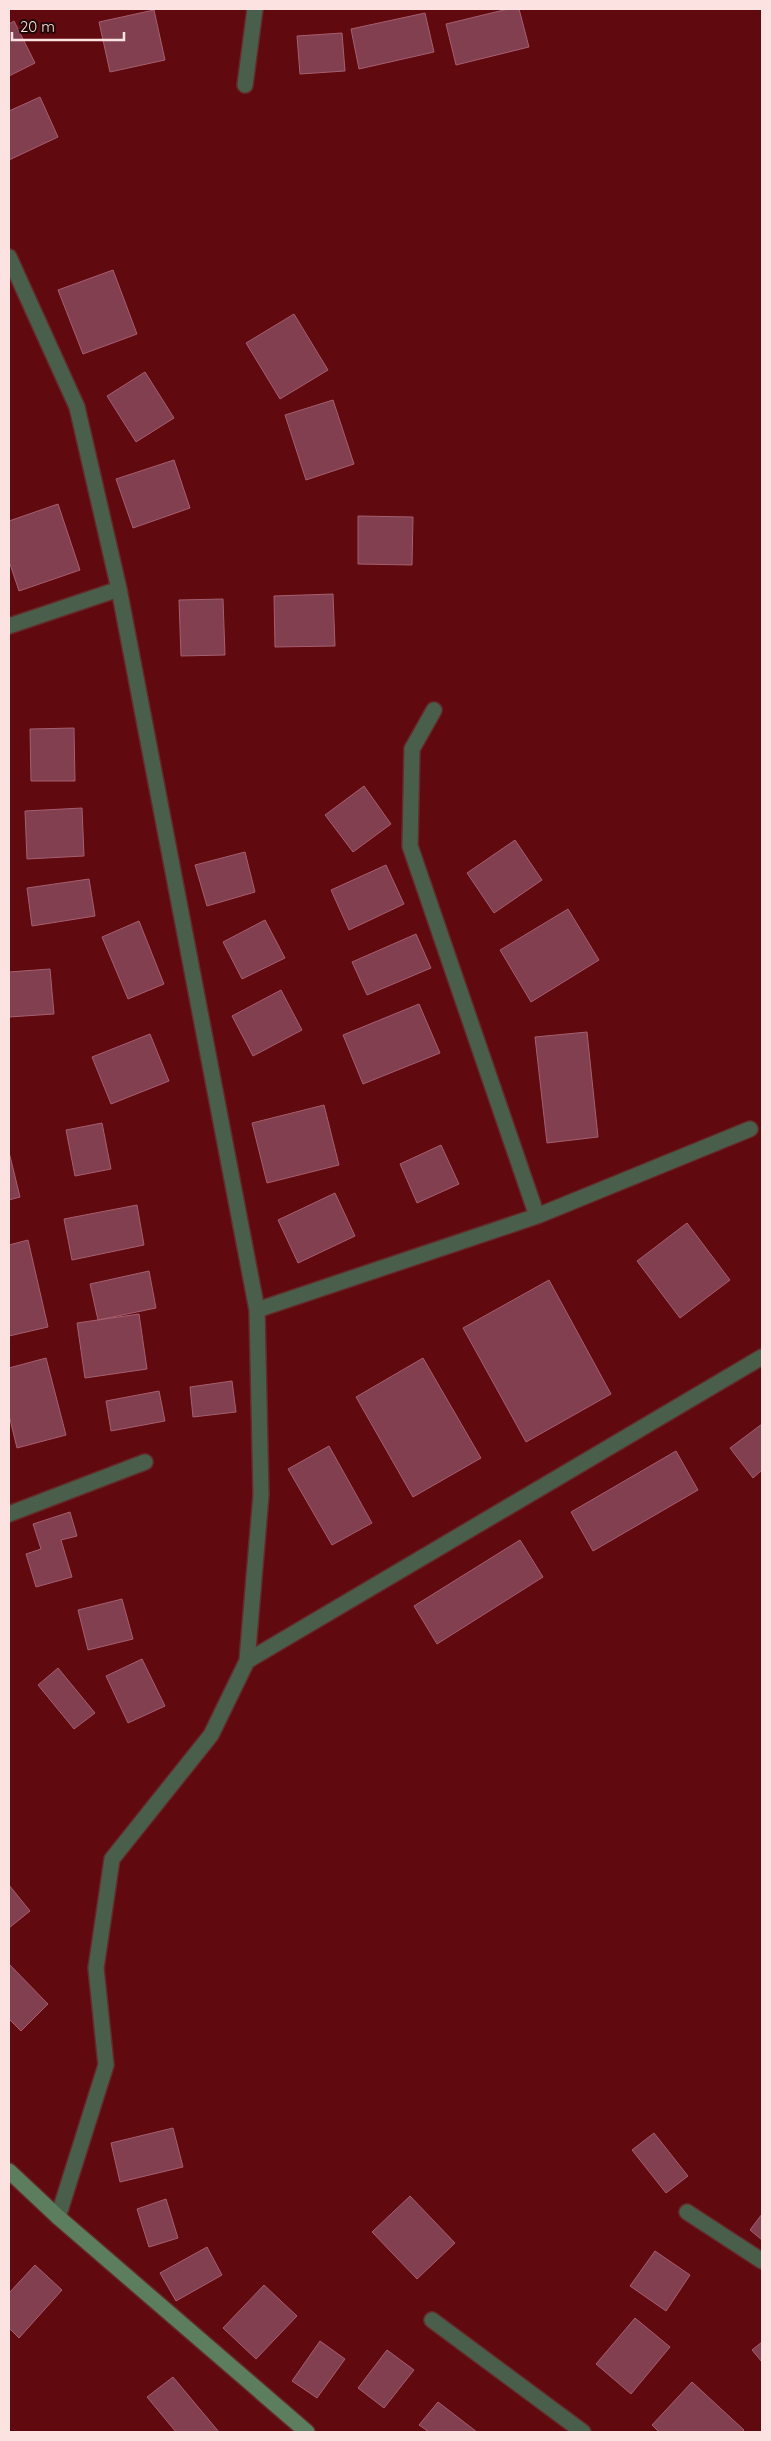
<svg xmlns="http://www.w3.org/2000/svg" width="771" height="2441" viewBox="0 0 771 2441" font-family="Quicksand,sans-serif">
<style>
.green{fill:#60090e}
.building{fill:#813f50;stroke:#a55f70}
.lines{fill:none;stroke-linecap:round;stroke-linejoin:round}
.street-casing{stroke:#642b2b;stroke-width:18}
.secondary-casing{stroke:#642b2b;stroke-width:18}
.street{stroke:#4a5f4b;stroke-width:15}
.secondary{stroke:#5d7e5e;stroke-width:15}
</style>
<rect width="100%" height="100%" fill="#4b0d0d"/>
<path class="green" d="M 9,9 L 762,9 L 762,2432 L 9,2432 Z"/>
<path class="building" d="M 508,9 L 519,9 L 529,47 L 456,65 L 446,24 Z
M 154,10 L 165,60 L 110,72 L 99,22 Z
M 425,13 L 434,52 L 359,69 L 351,29 Z
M 14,21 L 35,63 L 9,76 L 9,24 Z
M 342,33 L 345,71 L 300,74 L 297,36 Z
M 40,97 L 58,137 L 9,160 L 9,111 Z
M 113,270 L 137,334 L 83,354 L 58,290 Z
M 294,314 L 328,370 L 280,399 L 246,343 Z
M 145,372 L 174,418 L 136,442 L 107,396 Z
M 333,400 L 354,464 L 306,480 L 285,415 Z
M 174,460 L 190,508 L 133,528 L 116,479 Z
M 58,504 L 80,570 L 19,591 L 9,561 L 9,521 Z
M 358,516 L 413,517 L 412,565 L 358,564 Z
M 333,594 L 335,646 L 275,647 L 274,596 Z
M 223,599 L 225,655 L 181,656 L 179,600 Z
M 74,728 L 75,781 L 31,781 L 30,729 Z
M 364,786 L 391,824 L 353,852 L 325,815 Z
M 82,808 L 84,856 L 27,859 L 25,811 Z
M 515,840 L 542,880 L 494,913 L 467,873 Z
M 245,852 L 255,892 L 207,906 L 195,865 Z
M 386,865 L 404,904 L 349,930 L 331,890 Z
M 89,879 L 95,916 L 32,926 L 27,888 Z
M 568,909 L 599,960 L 531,1002 L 500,950 Z
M 265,920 L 285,958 L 242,979 L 223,942 Z
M 139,921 L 164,984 L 128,999 L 102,937 Z
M 416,934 L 431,968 L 367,995 L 352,962 Z
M 50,969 L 54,1014 L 9,1017 L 9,972 Z
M 281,990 L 302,1030 L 253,1056 L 232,1016 Z
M 419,1004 L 440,1053 L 363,1084 L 343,1035 Z
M 587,1032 L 598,1137 L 547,1143 L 535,1037 Z
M 150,1034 L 169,1081 L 111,1104 L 92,1057 Z
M 324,1105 L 339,1165 L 267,1183 L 252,1123 Z
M 102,1123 L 111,1169 L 75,1176 L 66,1130 Z
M 441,1145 L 459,1184 L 417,1203 L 400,1164 Z
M 9,1152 L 20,1197 L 9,1200 Z
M 335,1193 L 355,1236 L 298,1263 L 278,1220 Z
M 137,1205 L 144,1245 L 72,1260 L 64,1219 Z
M 687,1223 L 730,1280 L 680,1318 L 637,1261 Z
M 28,1240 L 48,1327 L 9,1336 L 9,1245 Z
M 149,1271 L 156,1308 L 98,1320 L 90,1284 Z
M 549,1280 L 611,1394 L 526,1442 L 463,1328 Z
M 139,1314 L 147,1369 L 85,1378 L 77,1323 Z
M 46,1358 L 66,1435 L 17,1448 L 9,1415 L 9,1368 Z
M 423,1358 L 481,1458 L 413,1497 L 356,1397 Z
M 232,1381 L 236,1412 L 193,1417 L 190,1387 Z
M 159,1391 L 165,1421 L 111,1431 L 106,1401 Z
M 762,1424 L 762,1470 L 753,1478 L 730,1448 Z
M 329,1446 L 372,1523 L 332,1545 L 288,1469 Z
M 676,1451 L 698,1490 L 593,1551 L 571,1512 Z
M 70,1512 L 77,1536 L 61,1540 L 72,1577 L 36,1587 L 26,1554 L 41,1549 L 33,1524 Z
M 520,1540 L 543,1577 L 437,1644 L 414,1606 Z
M 122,1599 L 133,1639 L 88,1650 L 78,1610 Z
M 142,1659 L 165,1706 L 128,1723 L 106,1676 Z
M 58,1668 L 95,1713 L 74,1729 L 38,1685 Z
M 9,1885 L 30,1911 L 9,1928 Z
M 9,1964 L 48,2004 L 21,2031 L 9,2019 Z
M 173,2128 L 183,2167 L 120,2182 L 111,2143 Z
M 654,2133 L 688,2176 L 666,2193 L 632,2150 Z
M 410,2196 L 455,2243 L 417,2279 L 372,2232 Z
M 166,2199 L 178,2238 L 149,2247 L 137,2209 Z
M 762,2214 L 762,2240 L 750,2230 Z
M 207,2247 L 222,2275 L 176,2301 L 160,2273 Z
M 655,2251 L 690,2275 L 666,2311 L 630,2286 Z
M 35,2265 L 62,2290 L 19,2338 L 9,2328 L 9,2293 Z
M 264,2285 L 297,2316 L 256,2359 L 223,2328 Z
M 635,2318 L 670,2347 L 631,2394 L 596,2364 Z
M 320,2341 L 345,2359 L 317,2398 L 292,2381 Z
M 762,2342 L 762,2362 L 752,2350 Z
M 387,2350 L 414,2370 L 384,2408 L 358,2388 Z
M 173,2377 L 219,2432 L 176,2432 L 147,2397 Z
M 692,2382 L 744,2430 L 742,2432 L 659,2432 L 652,2425 Z
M 438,2402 L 477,2432 L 429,2432 L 419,2425 Z"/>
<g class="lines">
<defs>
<path id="street" d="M 245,85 L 255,9
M 9,257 L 77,407 L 119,589 L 257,1310 L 261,1495 L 247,1661 L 211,1735 L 112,1859 L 96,1968 L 106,2065 L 58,2217
M 9,626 L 119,589
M 434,710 L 412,749 L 410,846 L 537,1216
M 257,1310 L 537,1216 L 750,1129
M 9,1514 L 145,1462
M 247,1661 L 762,1357
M 687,2212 L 762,2261
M 432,2320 L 583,2432"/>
<path id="secondary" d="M 9,2171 L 58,2217 L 307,2432"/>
</defs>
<use href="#street" class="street-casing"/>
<use href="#secondary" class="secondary-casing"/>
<use href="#street" class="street"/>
<use href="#secondary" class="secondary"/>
</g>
<rect width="771" height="2441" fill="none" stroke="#fce3e1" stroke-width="20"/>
<path d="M12 32v8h112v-8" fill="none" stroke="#fce3e1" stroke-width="2.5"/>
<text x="20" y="32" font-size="15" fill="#fce3e1" stroke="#210706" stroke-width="4" paint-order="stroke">20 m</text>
</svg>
